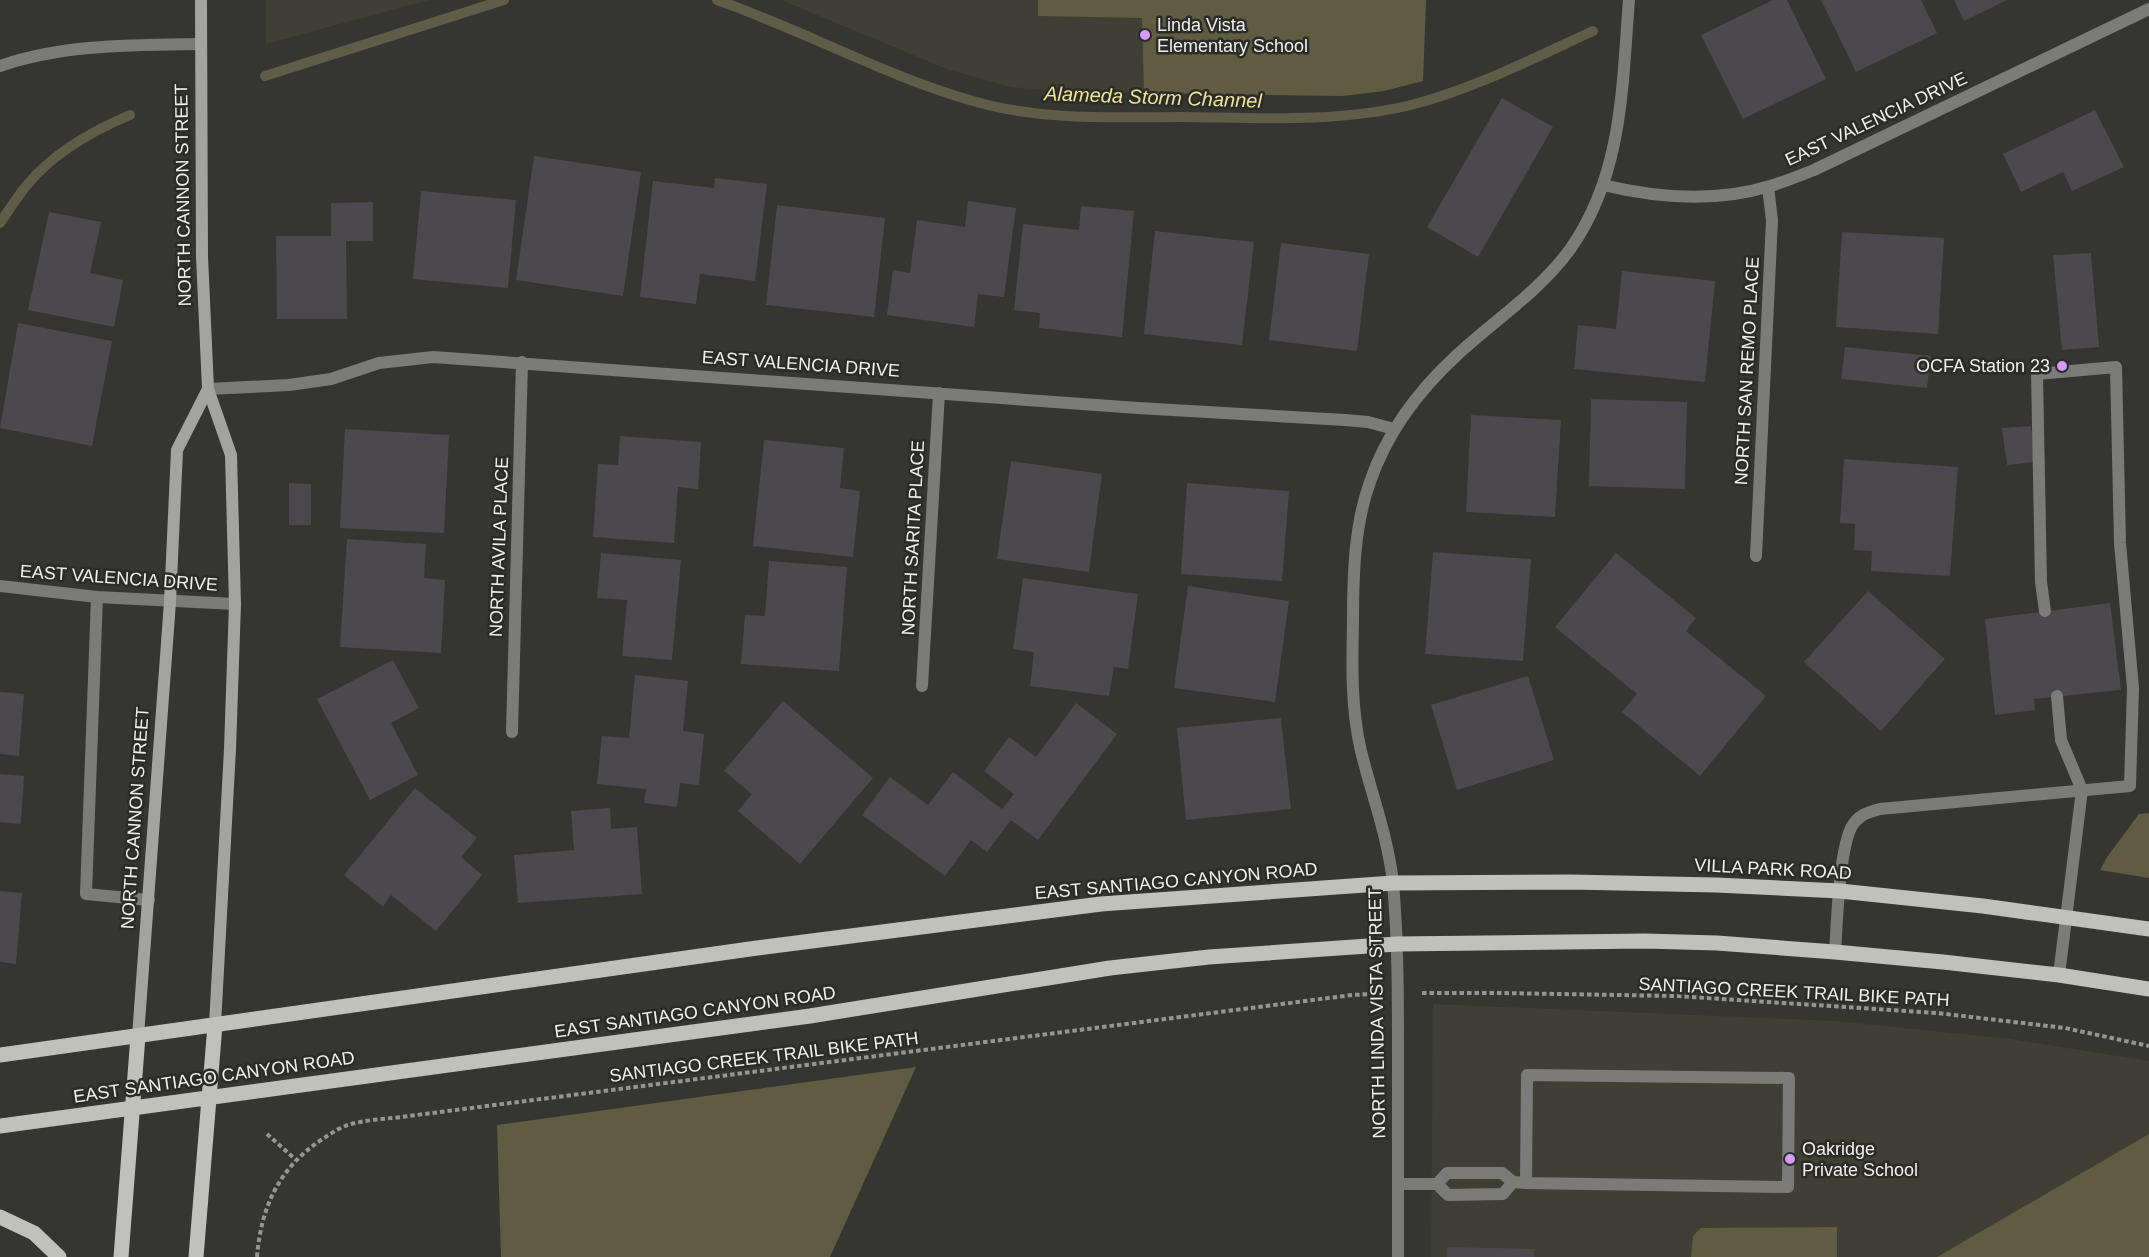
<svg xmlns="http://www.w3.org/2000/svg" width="2149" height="1257" viewBox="0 0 2149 1257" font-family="Arial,sans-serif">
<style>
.built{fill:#403f35}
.green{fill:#5f5c41}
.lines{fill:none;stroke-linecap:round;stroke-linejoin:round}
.stream{stroke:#5f5c47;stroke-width:10}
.building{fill:#4b494d}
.path{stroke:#959591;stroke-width:4;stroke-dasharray:4.5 3;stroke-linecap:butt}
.lane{stroke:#7b7b79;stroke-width:12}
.street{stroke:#7b7b79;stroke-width:12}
.secondary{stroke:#a3a39f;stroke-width:12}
.primary{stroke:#c1c1bc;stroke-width:15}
.poi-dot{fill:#d39cfd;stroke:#2b2b27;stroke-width:2}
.labels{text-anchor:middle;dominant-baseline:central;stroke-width:5;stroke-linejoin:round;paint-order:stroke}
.poi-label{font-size:18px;fill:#efefec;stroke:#2b2b27;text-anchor:start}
.street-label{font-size:18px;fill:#efefec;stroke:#2b2b27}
.water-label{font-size:20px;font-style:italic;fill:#ebe499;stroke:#2b2b27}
</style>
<rect width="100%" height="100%" fill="#353531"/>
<path class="built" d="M 266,0 L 429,0 L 266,44 Z
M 781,0 L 1426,0 L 1423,81 L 1384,91 L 1342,96 L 1067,92 L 1011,87 L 949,70 Z
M 1433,1004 L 1836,1021 L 2011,1039 L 2149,1061 L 2149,1257 L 1431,1257 Z"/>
<path class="green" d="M 1038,0 L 1426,0 L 1423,81 L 1384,91 L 1342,96 L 1144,93 L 1142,18 L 1038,16 Z
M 2149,813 L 2149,878 L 2100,870 L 2107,857 L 2139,814 Z
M 916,1067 L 830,1257 L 501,1257 L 497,1125 Z
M 2149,1134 L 2149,1257 L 1937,1257 Z
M 1837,1227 L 1837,1257 L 1691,1257 L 1693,1236 L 1701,1228 Z"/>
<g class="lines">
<path class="stream" d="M 717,0 C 803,30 885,76 973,101 C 1041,121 1112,117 1182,117 C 1258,118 1336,123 1411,105 C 1474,89 1534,58 1593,31
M 265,76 L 504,0
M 0,223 C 9,210 17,197 27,185 C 54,152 92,131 130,115"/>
</g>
<path class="building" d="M 1773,0 L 1787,0 L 1826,79 L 1743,119 L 1701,35 Z
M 1821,0 L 1921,0 L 1937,33 L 1856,72 Z
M 1954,0 L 2007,0 L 1964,21 Z
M 1502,98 L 1553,127 L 1478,257 L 1427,227 Z
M 2095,110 L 2124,167 L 2072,191 L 2063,172 L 2021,192 L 2003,154 Z
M 534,156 L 641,172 L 623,296 L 516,280 Z
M 715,178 L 767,184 L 755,281 L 700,274 L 696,304 L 640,297 L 653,181 L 714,188 Z
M 421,191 L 516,200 L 508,288 L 413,279 Z
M 968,201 L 1016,208 L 1004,297 L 978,294 L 974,327 L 887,315 L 893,270 L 910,273 L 917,220 L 965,227 Z
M 373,202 L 373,241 L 346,241 L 347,319 L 277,319 L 276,236 L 331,236 L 331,203 Z
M 777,205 L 885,218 L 874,317 L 766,305 Z
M 1081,206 L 1134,211 L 1122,337 L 1039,328 L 1040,313 L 1014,310 L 1023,224 L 1079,230 Z
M 49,212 L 101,222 L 90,273 L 123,280 L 114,327 L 28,310 Z
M 1155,231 L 1254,242 L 1242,345 L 1144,334 Z
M 1842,232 L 1944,238 L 1938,334 L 1836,327 Z
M 1281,243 L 1369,254 L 1357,351 L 1269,340 Z
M 2091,253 L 2099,347 L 2062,350 L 2053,255 Z
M 1622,271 L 1715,281 L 1705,382 L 1574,369 L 1578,325 L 1616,329 Z
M 18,323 L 112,341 L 92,446 L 0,428 Z
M 1845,347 L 1931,356 L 1927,388 L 1841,379 Z
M 1591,399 L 1687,402 L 1685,489 L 1589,486 Z
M 1471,415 L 1561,420 L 1555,517 L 1466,512 Z
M 2031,426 L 2035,462 L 2007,465 L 2002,428 Z
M 345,429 L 449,435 L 444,533 L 340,528 Z
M 620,436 L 701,442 L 698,489 L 678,487 L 674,543 L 593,537 L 598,464 L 618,465 Z
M 764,440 L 844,448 L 840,488 L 860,491 L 853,557 L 753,546 Z
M 1844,459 L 1958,467 L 1950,576 L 1871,571 L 1872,551 L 1854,550 L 1855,524 L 1840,523 Z
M 1011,461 L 1102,474 L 1089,572 L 997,559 Z
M 289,483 L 311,484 L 311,525 L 289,525 Z
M 1187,483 L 1289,491 L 1282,581 L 1181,574 Z
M 347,539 L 426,544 L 424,578 L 445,580 L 441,653 L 340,647 Z
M 1433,552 L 1531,559 L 1523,661 L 1425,654 Z
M 601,553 L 681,560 L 672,660 L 622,656 L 627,600 L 597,598 Z
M 1616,553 L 1696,618 L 1686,631 L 1766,696 L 1700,776 L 1622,712 L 1637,694 L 1555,627 Z
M 769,561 L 847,567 L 839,671 L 741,664 L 745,615 L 765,616 Z
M 1023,578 L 1138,594 L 1128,669 L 1114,667 L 1109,696 L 1030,686 L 1034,652 L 1013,649 Z
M 1188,586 L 1289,601 L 1275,702 L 1174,688 Z
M 1868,591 L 1945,659 L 1881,731 L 1804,662 Z
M 2110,603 L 2121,690 L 2034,699 L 2035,710 L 1995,715 L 1985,619 Z
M 393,660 L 419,708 L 391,723 L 418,775 L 370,800 L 317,699 Z
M 635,675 L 688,681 L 683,731 L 704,734 L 699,785 L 680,783 L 677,807 L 644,803 L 646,789 L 597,784 L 602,736 L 629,738 Z
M 1528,676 L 1554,760 L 1457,790 L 1431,705 Z
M 0,692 L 24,694 L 19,756 L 0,754 Z
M 783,701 L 873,778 L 800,864 L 738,811 L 752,794 L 724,771 Z
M 1076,703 L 1117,734 L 1038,840 L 1011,820 L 987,852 L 971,840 L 945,876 L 862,815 L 890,777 L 928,805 L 953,772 L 1002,809 L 1014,794 L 984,771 L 1009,737 L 1036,757 Z
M 1281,718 L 1291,809 L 1186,820 L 1177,728 Z
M 0,774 L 24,776 L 21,824 L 0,822 Z
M 415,788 L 477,838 L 461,857 L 482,875 L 436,931 L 391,895 L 383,907 L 344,875 Z
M 610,808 L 611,829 L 637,827 L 642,894 L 518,903 L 514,855 L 574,850 L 571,811 Z
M 0,891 L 22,893 L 16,964 L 0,962 Z
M 1447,1247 L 1534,1249 L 1534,1257 L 1447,1257 Z"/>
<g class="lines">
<path class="path" d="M 1422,993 L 1500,993 L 1676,996 L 1937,1013 L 2065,1028 L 2149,1046
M 267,1134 L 296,1160
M 257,1257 C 261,1207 279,1168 321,1140 C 329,1135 337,1129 345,1126 C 365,1119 389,1119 409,1116 L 1352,995 L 1375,994"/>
<path class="lane" d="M 97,597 L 86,894 L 149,900
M 2057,696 L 2061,740 L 2082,790 L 2059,975
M 1835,952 C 1837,926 1839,838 1855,822 C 1861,814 1870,812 1880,809 L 2130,786 L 2133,688 L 2120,543 L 2116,367 L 2037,374 L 2041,582 L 2045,611
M 1513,1182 L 1526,1183 L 1788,1187 L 1789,1078 L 1527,1075 L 1526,1183
M 1398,1184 L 1437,1184 L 1448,1195 L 1503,1194 L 1513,1182 L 1502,1173 L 1447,1173 L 1437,1184"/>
<path class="street" d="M 0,66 C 64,44 134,45 201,44
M 1603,185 C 1657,198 1715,203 1770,186 C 1784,182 1799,176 1814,170 L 2149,9
M 208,389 L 289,385 L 331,379 L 379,363 L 433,357 L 1138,408 L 1345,420 L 1368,422 L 1394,429
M 1756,556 L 1772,220 L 1768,187
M 0,586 L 97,597 L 235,604
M 922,686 L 939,393
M 512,732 L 522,362
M 1398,1257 C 1398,1189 1398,1121 1398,1053 C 1398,997 1398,940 1393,883 C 1388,837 1372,796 1361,751 C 1351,709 1352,666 1353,623 C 1353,577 1354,526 1370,482 C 1387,432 1419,390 1457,355 C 1496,319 1540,291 1571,248 C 1623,173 1622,87 1629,0"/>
<path class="secondary" d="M 201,0 L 202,256 L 208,389 L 231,455 L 235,604 L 230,749 L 215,1025
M 138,1036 L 170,602 L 177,450 L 208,389"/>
<path class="primary" d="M 0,1055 L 757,948 L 1101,904 L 1393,883 L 1570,882 L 1716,885 L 1840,891 L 1983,906 L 2149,929
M 0,1126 L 810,1016 L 1110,968 L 1209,957 L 1397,944 L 1645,941 L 1717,943 L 1835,952 L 1943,962 L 2059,975 L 2149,989
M 0,1217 L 34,1233 L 59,1257
M 121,1257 L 138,1036
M 196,1257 L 215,1025"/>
</g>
<g class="poi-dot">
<circle cx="1145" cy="35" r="6"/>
<circle cx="2062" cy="366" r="6"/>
<circle cx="1790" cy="1159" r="6"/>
</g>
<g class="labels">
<g class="poi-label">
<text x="1157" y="25">Linda Vista<tspan x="1157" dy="21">Elementary School</tspan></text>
<text x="2050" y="366" text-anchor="end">OCFA Station 23</text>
<text x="1802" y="1149">Oakridge<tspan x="1802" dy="21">Private School</tspan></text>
</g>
<g class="street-label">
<text transform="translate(1876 119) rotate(-25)">EAST VALENCIA DRIVE</text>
<text transform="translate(183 195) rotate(-91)">NORTH CANNON STREET</text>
<text transform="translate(801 364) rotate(4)">EAST VALENCIA DRIVE</text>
<text transform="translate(1747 371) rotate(-87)">NORTH SAN REMO PLACE</text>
<text transform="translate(913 538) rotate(-87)">NORTH SARITA PLACE</text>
<text transform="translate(499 547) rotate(-88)">NORTH AVILA PLACE</text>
<text transform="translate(119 578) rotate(4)">EAST VALENCIA DRIVE</text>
<text transform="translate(135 818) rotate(-86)">NORTH CANNON STREET</text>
<text transform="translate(1773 869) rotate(3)">VILLA PARK ROAD</text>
<text transform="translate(1176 881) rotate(-5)">EAST SANTIAGO CANYON ROAD</text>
<text transform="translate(1794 992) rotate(3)">SANTIAGO CREEK TRAIL BIKE PATH</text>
<text transform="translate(695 1012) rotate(-8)">EAST SANTIAGO CANYON ROAD</text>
<text transform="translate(1377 1013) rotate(-91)">NORTH LINDA VISTA STREET</text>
<text transform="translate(764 1057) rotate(-7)">SANTIAGO CREEK TRAIL BIKE PATH</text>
<text transform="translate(214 1077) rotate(-8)">EAST SANTIAGO CANYON ROAD</text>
</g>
<g class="water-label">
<text transform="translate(1153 97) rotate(2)">Alameda Storm Channel</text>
</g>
</g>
</svg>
